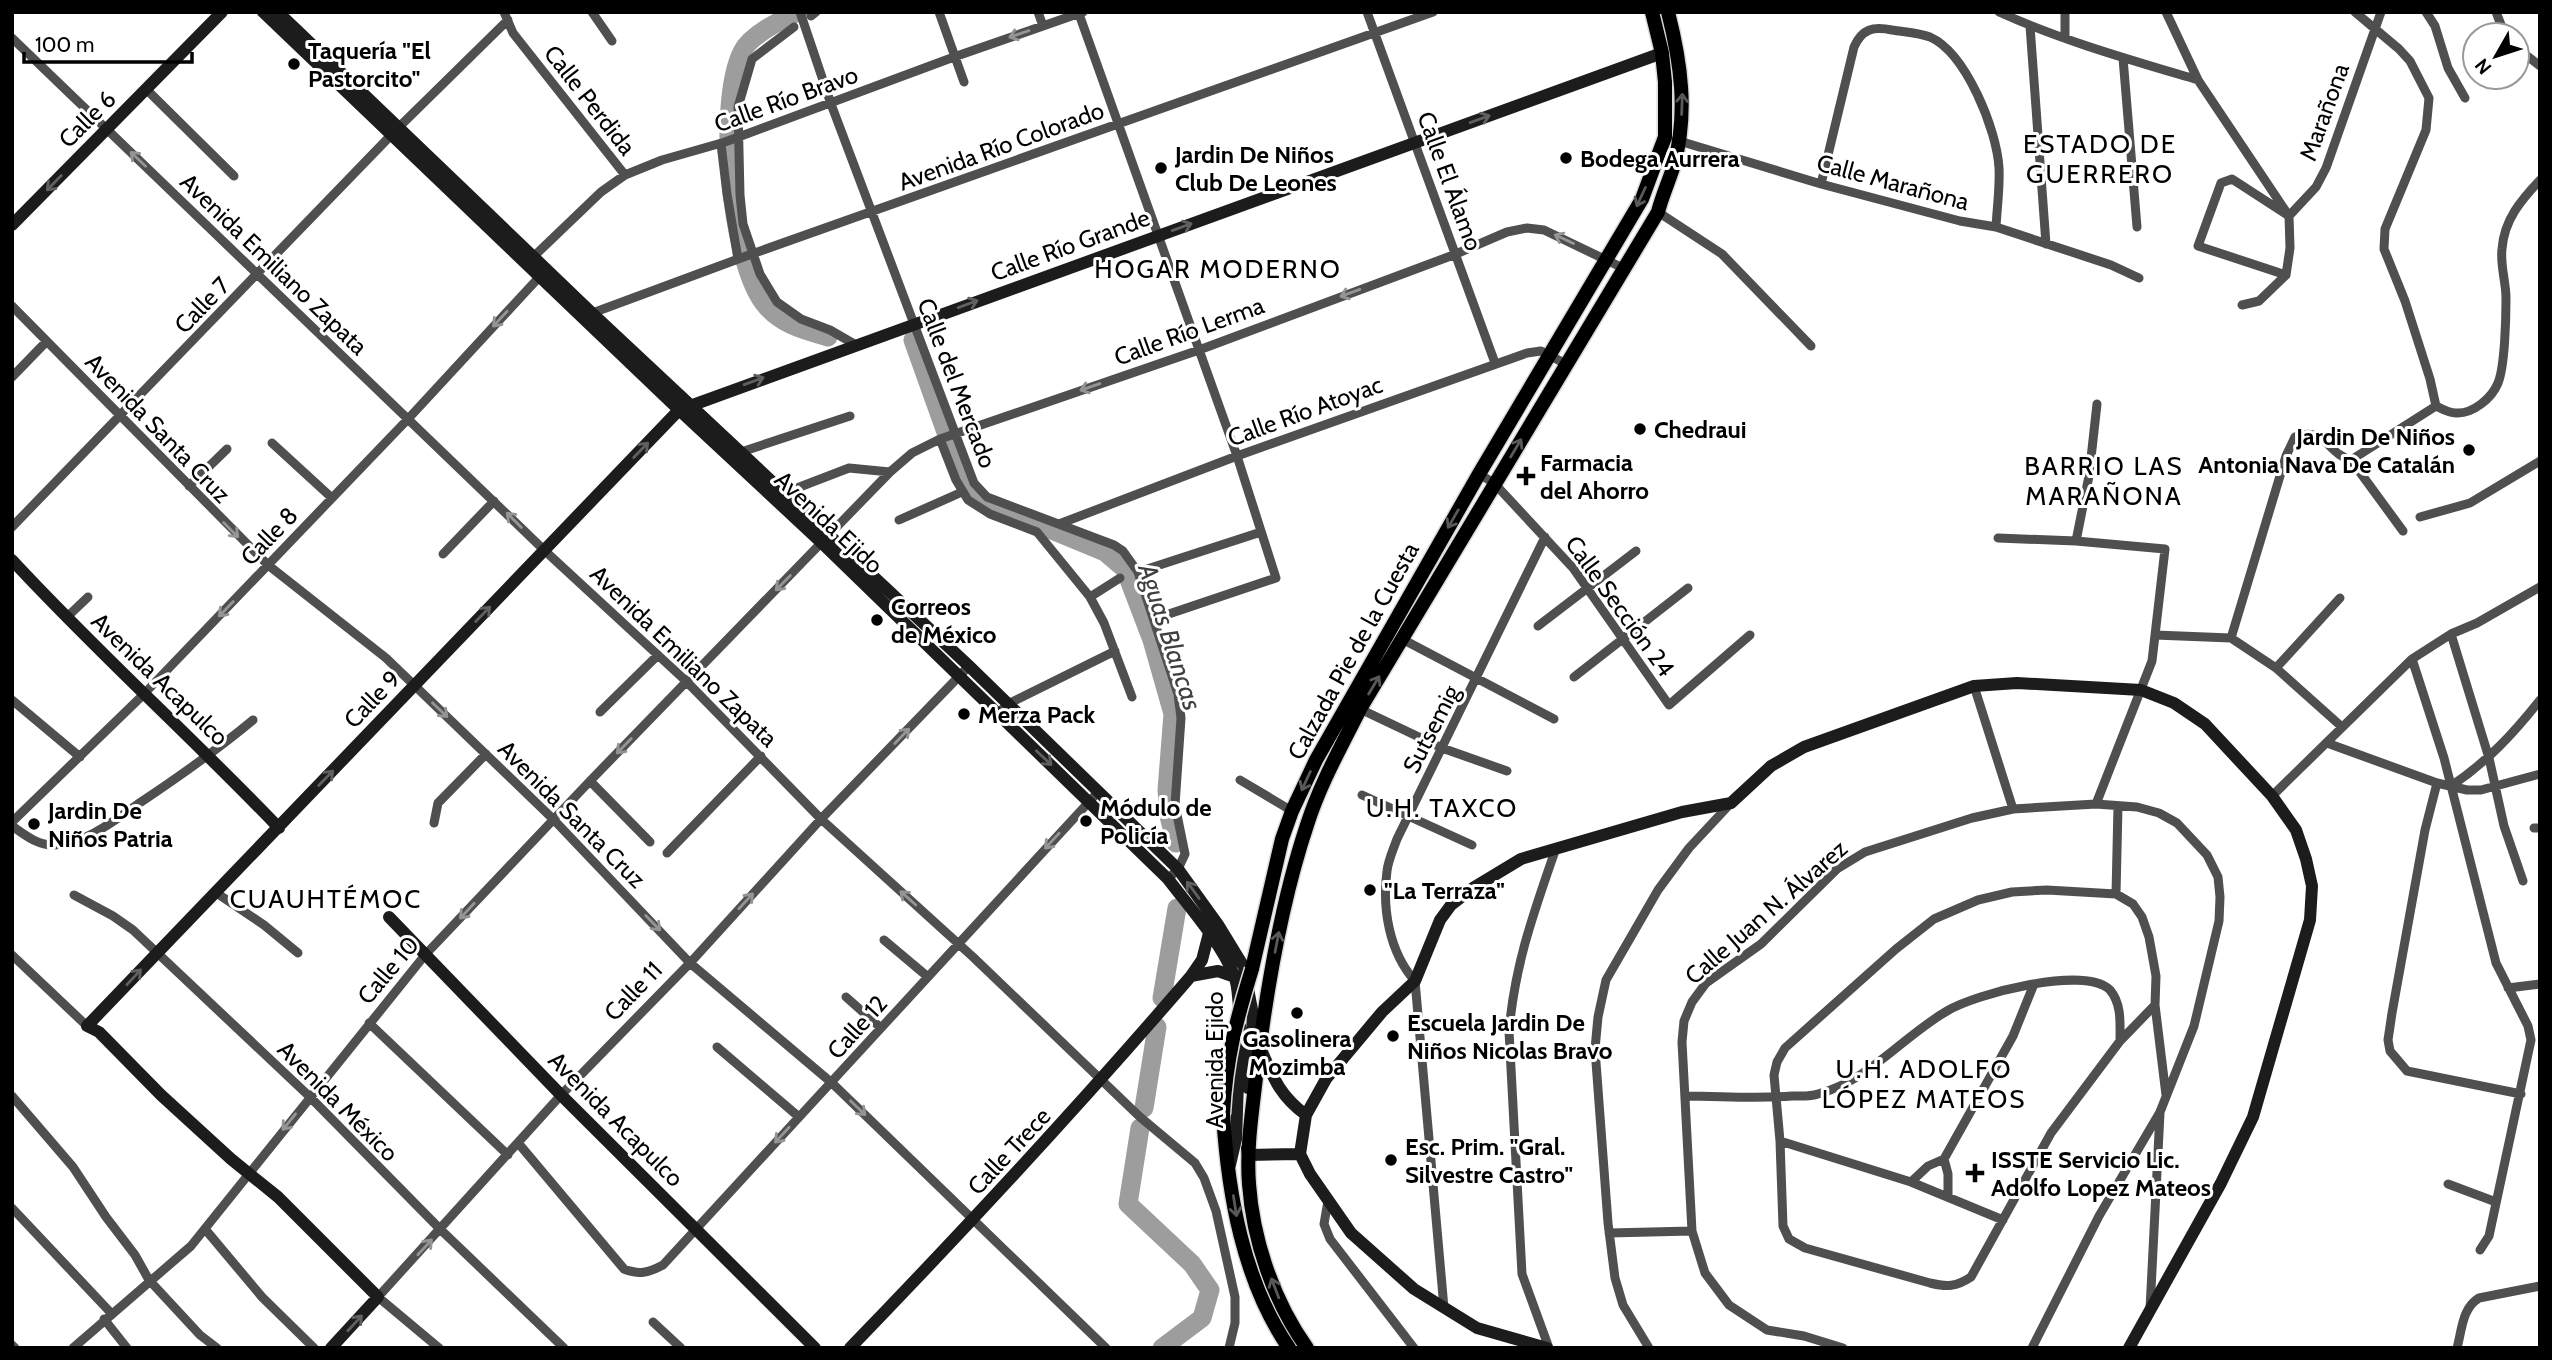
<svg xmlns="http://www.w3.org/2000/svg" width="2552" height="1360" viewBox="0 0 2552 1360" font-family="Cabin,sans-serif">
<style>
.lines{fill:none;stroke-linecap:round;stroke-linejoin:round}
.river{stroke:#9d9d9d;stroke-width:19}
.primary-casing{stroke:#dbdbdb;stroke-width:17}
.street{stroke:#4f4f4f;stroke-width:9}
.secondary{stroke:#1c1c1c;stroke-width:12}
.primary{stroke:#000;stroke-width:14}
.primary-bridge-casing{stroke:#dbdbdb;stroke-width:17;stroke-linecap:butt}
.primary-bridge{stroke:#000;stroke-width:14}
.oneway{stroke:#959595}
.oneway2{stroke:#595959}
.oneway3{stroke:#606060}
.poi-dot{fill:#000;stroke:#fff;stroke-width:2.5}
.labels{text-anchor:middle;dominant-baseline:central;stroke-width:6;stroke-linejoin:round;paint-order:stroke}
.poi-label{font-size:24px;font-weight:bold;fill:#000;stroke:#fff;text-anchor:start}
.street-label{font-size:24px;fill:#000;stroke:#fff}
.neighbourhood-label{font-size:26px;letter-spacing:2px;fill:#000;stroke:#fff}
.water-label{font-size:26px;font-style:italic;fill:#3e3e3e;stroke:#fff}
</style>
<rect width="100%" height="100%" fill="#fff"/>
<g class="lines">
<path class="river" d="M 798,12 C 781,20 750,35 742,52 C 717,103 730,256 763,302 C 779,324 803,330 828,337
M 913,340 L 952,449 L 969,491 L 984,502 L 1105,552 L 1125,569 L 1152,640 L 1173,714 L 1167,790 L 1169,816 L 1176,843
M 1162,998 L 1177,908
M 1144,1108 L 1157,1027
M 1140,1128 L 1128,1204 L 1192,1264 L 1210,1290 L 1202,1318 L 1162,1348"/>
<defs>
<path id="primary" d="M 1252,969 L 1282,839 L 1292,811 L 1316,760 L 1479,474 L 1642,199 L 1665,137 L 1665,82 L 1662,53 L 1652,12
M 1223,1114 C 1228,1194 1243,1281 1289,1348
M 1307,1348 C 1274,1302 1253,1241 1249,1184 C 1246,1146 1253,1107 1257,1068 C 1267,986 1281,903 1307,825 C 1320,784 1341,747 1360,709 L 1658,212 C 1662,196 1669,181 1674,165 C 1688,113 1681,63 1668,12"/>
</defs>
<use href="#primary" class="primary-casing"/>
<path class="street" d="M 504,12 L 513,33 L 625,175
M 592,12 L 612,41
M 800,12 L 831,104 L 974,483 L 987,497 L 1114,545 L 1123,551 L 1138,572 L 1178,694 L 1181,718 L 1175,805 L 1185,854 L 1178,869 L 1168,879
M 939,12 L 964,82
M 1038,12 L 1043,26
M 1367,12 L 1495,363
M 1999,12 C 2063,41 2131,60 2198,80
M 2166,12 L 2198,80 L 2289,216 L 2290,248 L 2286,275 L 2259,301 L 2242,305
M 2355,12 L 2399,49 L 2410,61 L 2429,98 L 2426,130 L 2385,229 L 2384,249 L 2405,301 L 2430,379 L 2436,406
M 2426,12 L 2435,26 L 2448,68 L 2465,98
M 2496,12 L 2505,35
M 1079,14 L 1237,456 L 1276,578 L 1154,619
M 811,16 L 816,12
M 2030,26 L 2046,244
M 794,27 L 752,59 L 738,107 L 740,195 L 743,224 L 760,274 L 777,302 L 801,319 L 830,330 L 856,345
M 12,38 L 544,550 L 686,681 L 821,819 L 973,957 L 1140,1117 L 1195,1163 L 1204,1178 L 1216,1211 L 1235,1297 L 1235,1323 L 1229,1348
M 2065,38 L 2065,12
M 2517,48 L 2540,66
M 2123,58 L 2137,227
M 146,89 L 234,176
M 1676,140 L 1821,184 L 1960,221 L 1996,227 L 2111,265 L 2139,278
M 721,144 L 727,194 L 738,259
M 1821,184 L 1854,47 C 1862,29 1873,26 1892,30 C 1904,32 1919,33 1930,37 C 1966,53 1997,130 1999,168 C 2000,187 1997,208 1996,227
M 1658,212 L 1722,254 L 1811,346
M 530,260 L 601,192 L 625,175 L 662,160 L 725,142 L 954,57 L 1083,12
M 2286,275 L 2198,246 L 2221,183 L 2232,179 L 2289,216 L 2316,187 L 2326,168 L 2381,12
M 12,306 L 268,565 L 386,658 L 553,819 L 690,963 L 832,1083 L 1106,1348
M 587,315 L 749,255 L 1433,12
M 12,377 L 46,342
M 2436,406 C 2442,409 2449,413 2456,413 C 2473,414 2492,398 2498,383 C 2505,366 2506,317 2506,298 C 2506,282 2500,265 2502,249 C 2504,220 2521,200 2540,180
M 940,439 L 956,480 L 968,500 L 990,514 L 1037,532 L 1090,597 L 1104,623 L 1132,697
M 272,443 L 332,498
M 741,452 L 850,416
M 2351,460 L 2403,531
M 1479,474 L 1494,483 L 1573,568 L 1669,705 L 1750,635
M 189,486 L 227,449
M 784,493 L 849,468 L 890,472
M 2420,517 L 2470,503 L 2540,461
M 899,520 L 962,492
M 1059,524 L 1237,456 L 1527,353 L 1541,351 L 1566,364
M 12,527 L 398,128 L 508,20
M 1998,538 L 2076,541 L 2165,549 L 2152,661 L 2096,804
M 2076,541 L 2089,476 L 2097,404
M 443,554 L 494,501
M 1138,572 L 1261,532
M 1090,597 L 1120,578
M 66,618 L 88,597
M 1538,626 L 1636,551
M 2451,634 L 2489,758 L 2504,826 L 2523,881
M 2155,635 L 2231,638 L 2276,668 L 2342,727
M 2231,638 L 2286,456 L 2295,437 C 2325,425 2327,454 2351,460 L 2436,406
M 1402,639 L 1554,719
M 2412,659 L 2444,758 L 2496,963 L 2528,1026 L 2531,1040 L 2489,1236 L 2480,1250
M 2276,668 L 2340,598
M 1574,677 L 1688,588
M 1974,686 L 2013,809
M 12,700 L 80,757
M 1360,709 L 1442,748 L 1507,771
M 600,712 L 658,655
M 997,714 L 1008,704 L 1115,651
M 2327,743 L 2437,783 L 2467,790 L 2481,790 L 2540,774
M 1240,780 L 1292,811
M 590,781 L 650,842
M 2437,783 L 2425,830 L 2392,1013 L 2388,1040 L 2390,1051 L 2407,1071 L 2521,1094
M 2451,786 C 2487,762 2513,734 2540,700
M 1362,795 L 1472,845
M 2272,796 L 2412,659 L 2451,634 L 2477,623 L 2540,587
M 12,822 L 143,695 L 408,419 L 543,273
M 434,823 L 438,803 L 486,754
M 12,826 C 25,835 38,846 55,845 C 87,843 115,820 141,802 C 180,776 217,750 253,720
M 2534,828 L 2540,828
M 667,853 L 761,756
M 215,892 L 264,925 L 298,953
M 2116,894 L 2118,806
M 74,895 L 113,916 L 133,930 L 310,1097 L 441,1230 L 564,1348
M 884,940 L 928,977
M 12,955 L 87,1026
M 2508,988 L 2540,984
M 846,997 L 881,1028
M 2155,1005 L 2120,1041 L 2051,1133 L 1971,1277 C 1956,1287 1947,1287 1930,1283 L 1805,1248 L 1789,1239 L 1783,1226 L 1780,1141 L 1774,1075 L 1777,1062 L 1785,1048 L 1896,949 L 1934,919 L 1978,900 L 2012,892 L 2047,890 L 2116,894 L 2133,904 L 2142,917 L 2149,937 L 2156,976 L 2155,1005 L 2166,1095
M 369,1023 L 508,1155
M 717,1047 L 799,1117
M 12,1096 L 73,1167 L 106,1217 L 135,1255 L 149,1280 L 200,1335 L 217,1348
M 1686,1096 C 1721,1096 1757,1099 1792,1096 C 1800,1096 1810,1097 1818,1094 C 1870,1080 1902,1037 1947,1011 C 1975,994 2084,965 2110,990 C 2122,1004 2120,1024 2120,1041
M 1780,1141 L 1911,1182 L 2003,1220
M 519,1144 L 624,1269 C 639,1275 648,1273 663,1265 L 1099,791
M 1944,1159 L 1948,1174 L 1948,1197
M 1911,1182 L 1928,1166 L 1944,1159 L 2013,1036 L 2034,984
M 2448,1184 L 2496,1202
M 1328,1201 L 1324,1224 L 1330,1239 L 1414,1348
M 12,1208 L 111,1313
M 205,1229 L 262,1297 L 314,1348
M 1609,1233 L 1692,1231
M 1444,1308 L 1415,981 C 1389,952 1382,908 1387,871 C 1388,861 1393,850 1397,839 L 1545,537
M 2150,1309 L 2160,1113
M 104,1319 L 127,1348
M 653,1322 L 681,1348
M 12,1345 L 15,1348
M 73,1348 L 191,1246 L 425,955 L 590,781 L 890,472 L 912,453 L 940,439 L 1199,350 L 1456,254 L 1507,232 L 1527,228 L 1544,230 L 1625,269
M 439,1348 L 378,1297 L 561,1095 L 690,963 L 821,819 L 969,666
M 1549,1348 L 1522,1274 L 1509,1031 C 1515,963 1534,912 1556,848
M 1649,1348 L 1623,1305 L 1615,1278 L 1608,1223 L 1595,1049 L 1598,1017 L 1606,980 L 1658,890 L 1689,848 L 1731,803
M 1843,1348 L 1804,1336 L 1767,1330 L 1729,1305 L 1705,1273 L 1692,1231 L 1682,1042 L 1684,1021 L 1692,1002 L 1706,983 L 1761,944 L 1837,869 L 1865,852 L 1972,818 L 2013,809 L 2096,804 L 2137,807 L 2159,813 L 2177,823 L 2207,855 L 2218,877 L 2220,897 L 2219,921 L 2194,1026 L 2160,1112 L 2099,1216 L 2032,1348
M 2457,1348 C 2462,1330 2462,1308 2479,1298 L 2540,1286"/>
<path class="secondary" d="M 263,12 L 679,410 L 823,544 L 1168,879 C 1191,909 1219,940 1234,975 C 1238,985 1238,998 1239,1008
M 278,12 L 592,313 L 969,666 L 1178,869 L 1219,926 L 1244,967 L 1253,1015 L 1248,1088
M 12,225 L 222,12
M 12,560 C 98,653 192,737 279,828
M 389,917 L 561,1095 L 815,1348
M 1191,976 L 1218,971 L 1235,977
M 1260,1047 C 1273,1077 1279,1095 1306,1115
M 1247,1148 L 1248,1155 L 1300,1154
M 1230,1165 L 1236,1139 L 1240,1026
M 331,1348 L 378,1297 L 278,1197 L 231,1159 L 161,1095 L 99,1032 L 87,1026 L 679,410 L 1662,53
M 850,1348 C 967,1227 1081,1104 1191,976 L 1202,960 L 1209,933
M 1547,1348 L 1477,1328 L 1414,1289 L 1351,1233 L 1310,1174 L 1300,1154 L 1306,1115 L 1326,1079 L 1382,1012 L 1415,981 L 1440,920 L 1451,905 L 1473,888 L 1521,859 L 1682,812 L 1731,803 L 1771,766 L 1804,747 L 1974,686 L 2017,683 L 2141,690 L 2174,703 L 2205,724 L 2272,796 L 2296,830 L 2306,859 L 2312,886 L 2310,920 L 2253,1117 L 2221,1183 L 2129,1348"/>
<use href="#primary" class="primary"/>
<defs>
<path id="primary-bridge" d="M 1223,1114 C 1226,1059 1236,1021 1252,969"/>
</defs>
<use href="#primary-bridge" class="primary-bridge-casing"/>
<use href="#primary-bridge" class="primary-bridge"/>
</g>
<defs><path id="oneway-shaft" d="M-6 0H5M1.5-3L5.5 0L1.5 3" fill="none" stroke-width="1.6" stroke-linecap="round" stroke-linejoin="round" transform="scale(1.75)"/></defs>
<g class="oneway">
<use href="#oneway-shaft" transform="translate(1019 34) rotate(161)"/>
<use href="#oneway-shaft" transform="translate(138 159) rotate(-136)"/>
<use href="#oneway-shaft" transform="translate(1564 239) rotate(-155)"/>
<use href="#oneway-shaft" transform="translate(1350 293) rotate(160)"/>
<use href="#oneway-shaft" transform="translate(500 319) rotate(133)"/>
<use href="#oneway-shaft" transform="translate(1090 387) rotate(161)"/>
<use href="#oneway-shaft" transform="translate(514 520) rotate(-135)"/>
<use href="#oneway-shaft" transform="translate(231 530) rotate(45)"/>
<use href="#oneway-shaft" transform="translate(783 583) rotate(135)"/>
<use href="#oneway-shaft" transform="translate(226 609) rotate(134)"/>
<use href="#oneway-shaft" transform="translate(440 710) rotate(44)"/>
<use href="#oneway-shaft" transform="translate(902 736) rotate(-46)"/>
<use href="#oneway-shaft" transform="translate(624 746) rotate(134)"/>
<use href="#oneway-shaft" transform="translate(1052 841) rotate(133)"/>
<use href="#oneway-shaft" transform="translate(908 898) rotate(-138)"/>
<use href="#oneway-shaft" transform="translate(746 901) rotate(-47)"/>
<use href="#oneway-shaft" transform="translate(467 911) rotate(133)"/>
<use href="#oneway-shaft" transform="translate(653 923) rotate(46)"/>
<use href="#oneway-shaft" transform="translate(858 1108) rotate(44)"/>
<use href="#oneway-shaft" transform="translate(289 1122) rotate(129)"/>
<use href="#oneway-shaft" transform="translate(782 1135) rotate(133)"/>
<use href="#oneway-shaft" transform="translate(425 1247) rotate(-47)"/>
</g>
<g class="oneway2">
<use href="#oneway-shaft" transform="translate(1682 104) rotate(-88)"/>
<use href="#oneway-shaft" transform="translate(1641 197) rotate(115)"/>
<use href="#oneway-shaft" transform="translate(1516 448) rotate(-59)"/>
<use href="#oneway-shaft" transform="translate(1453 519) rotate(120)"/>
<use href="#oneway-shaft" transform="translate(1374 685) rotate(-59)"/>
<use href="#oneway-shaft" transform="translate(1306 781) rotate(115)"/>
<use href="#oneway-shaft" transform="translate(1277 942) rotate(-79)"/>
<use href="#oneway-shaft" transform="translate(1235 1206) rotate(81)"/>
<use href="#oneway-shaft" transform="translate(1275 1288) rotate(-111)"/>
</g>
<g class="oneway3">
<use href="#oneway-shaft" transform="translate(1480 119) rotate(-20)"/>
<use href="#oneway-shaft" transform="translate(54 183) rotate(134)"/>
<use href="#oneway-shaft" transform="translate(1182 227) rotate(-20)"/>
<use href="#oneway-shaft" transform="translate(968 304) rotate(-20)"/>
<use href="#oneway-shaft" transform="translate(754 381) rotate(-20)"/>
<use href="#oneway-shaft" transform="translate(641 450) rotate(-46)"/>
<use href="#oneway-shaft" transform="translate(483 614) rotate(-46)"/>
<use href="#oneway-shaft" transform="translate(1044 758) rotate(43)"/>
<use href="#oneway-shaft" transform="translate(326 778) rotate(-46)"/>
<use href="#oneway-shaft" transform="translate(1193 890) rotate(-126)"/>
<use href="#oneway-shaft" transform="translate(134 977) rotate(-47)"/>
<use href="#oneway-shaft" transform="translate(355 1323) rotate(-47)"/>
</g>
<g class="poi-dot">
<circle cx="294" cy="64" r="7"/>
<circle cx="1566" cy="158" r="7"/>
<circle cx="1161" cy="168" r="7"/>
<circle cx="1640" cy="429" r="7"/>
<circle cx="2469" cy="450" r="7"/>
<path d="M1522.5 465.5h7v7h7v7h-7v7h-7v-7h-7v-7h7z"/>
<circle cx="877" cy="620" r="7"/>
<circle cx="964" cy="714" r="7"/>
<circle cx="1086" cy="821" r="7"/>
<circle cx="34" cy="824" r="7"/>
<circle cx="1370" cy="890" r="7"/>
<circle cx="1297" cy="1013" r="7"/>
<circle cx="1393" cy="1036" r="7"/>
<circle cx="1391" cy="1160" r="7"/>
<path d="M1971.5 1162.5h7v7h7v7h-7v7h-7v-7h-7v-7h7z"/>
</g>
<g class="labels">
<g class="poi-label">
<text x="308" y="50">Taquería "El<tspan x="308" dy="28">Pastorcito"</tspan></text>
<text x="1175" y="154">Jardin De Niños<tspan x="1175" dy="28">Club De Leones</tspan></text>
<text x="1580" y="158">Bodega Aurrera</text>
<text x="1654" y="429">Chedraui</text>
<text x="2455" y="436" text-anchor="end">Jardin De Niños<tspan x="2455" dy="28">Antonia Nava De Catalán</tspan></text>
<text x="1540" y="462">Farmacia<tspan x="1540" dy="28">del Ahorro</tspan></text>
<text x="891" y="606">Correos<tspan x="891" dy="28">de México</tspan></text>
<text x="978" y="714">Merza Pack</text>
<text x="1100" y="807">Módulo de<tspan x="1100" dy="28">Policía</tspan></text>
<text x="48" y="810">Jardin De<tspan x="48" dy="28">Niños Patria</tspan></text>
<text x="1384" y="890">"La Terraza"</text>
<text x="1407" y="1022">Escuela Jardin De<tspan x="1407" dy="28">Niños Nicolas Bravo</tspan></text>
<text x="1297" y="1038" text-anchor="middle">Gasolinera<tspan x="1297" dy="28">Mozimba</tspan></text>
<text x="1405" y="1146">Esc. Prim. "Gral.<tspan x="1405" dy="28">Silvestre Castro"</tspan></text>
<text x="1991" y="1159">ISSTE Servicio Lic.<tspan x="1991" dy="28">Adolfo Lopez Mateos</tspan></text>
</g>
<g class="street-label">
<text transform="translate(786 99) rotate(-20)">Calle Río Bravo</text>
<text transform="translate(590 100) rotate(52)">Calle Perdida</text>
<text transform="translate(2324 112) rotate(-70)">Marañona</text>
<text transform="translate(87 119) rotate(-45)">Calle 6</text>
<text transform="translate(1001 146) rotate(-20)">Avenida Río Colorado</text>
<text transform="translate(1450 181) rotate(70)">Calle El Álamo</text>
<text transform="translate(1893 182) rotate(15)">Calle Marañona</text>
<text transform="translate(1070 245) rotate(-20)">Calle Río Grande</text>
<text transform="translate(274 264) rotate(44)">Avenida Emiliano Zapata</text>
<text transform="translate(202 305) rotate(-46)">Calle 7</text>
<text transform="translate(1189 331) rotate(-20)">Calle Río Lerma</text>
<text transform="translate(957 383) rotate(69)">Calle del Mercado</text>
<text transform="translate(1305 411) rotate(-20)">Calle Río Atoyac</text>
<text transform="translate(158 428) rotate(46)">Avenida Santa Cruz</text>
<text transform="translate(829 522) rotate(43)">Avenida Ejido</text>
<text transform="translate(269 536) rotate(-46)">Calle 8</text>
<text transform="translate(1620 606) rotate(54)">Calle Sección 24</text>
<text transform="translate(1353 651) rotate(-61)">Calzada Pie de la Cuesta</text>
<text transform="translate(684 656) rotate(44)">Avenida Emiliano Zapata</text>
<text transform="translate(160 679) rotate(44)">Avenida Acapulco</text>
<text transform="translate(372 699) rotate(-46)">Calle 9</text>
<text transform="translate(1431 729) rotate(-63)">Sutsemig</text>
<text transform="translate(572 814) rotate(45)">Avenida Santa Cruz</text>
<text transform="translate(1766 912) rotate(-41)">Calle Juan N. Álvarez</text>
<text transform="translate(388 970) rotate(-50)">Calle 10</text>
<text transform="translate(633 991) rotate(-46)">Calle 11</text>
<text transform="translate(857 1027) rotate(-48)">Calle 12</text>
<text transform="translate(1214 1060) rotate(-90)">Avenida Ejido</text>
<text transform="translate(338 1101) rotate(45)">Avenida México</text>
<text transform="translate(616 1119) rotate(45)">Avenida Acapulco</text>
<text transform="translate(1009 1151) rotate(-47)">Calle Trece</text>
</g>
<g class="neighbourhood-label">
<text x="2100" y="144">ESTADO DE<tspan x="2100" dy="30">GUERRERO</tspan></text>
<text x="1218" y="269">HOGAR MODERNO</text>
<text x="2104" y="466">BARRIO LAS<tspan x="2104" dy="30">MARAÑONA</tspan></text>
<text x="1442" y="808">U.H. TAXCO</text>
<text x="326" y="899">CUAUHTÉMOC</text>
<text x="1924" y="1069">U.H. ADOLFO<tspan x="1924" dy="30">LÓPEZ MATEOS</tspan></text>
</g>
<g class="water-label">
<text transform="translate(1170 637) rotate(72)">Aguas Blancas</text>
</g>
</g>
<rect width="2552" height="1360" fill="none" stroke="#000000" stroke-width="28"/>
<g transform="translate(2496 56) rotate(231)"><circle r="33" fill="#ffffff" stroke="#999999" stroke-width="2"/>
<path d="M0-5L12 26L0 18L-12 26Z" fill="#000000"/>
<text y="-10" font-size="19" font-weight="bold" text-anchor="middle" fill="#000000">N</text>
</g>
<path d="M24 52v10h168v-10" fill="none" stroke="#000000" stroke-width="3.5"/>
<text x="35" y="52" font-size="21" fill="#000000" stroke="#ffffff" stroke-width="5" paint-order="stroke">100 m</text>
</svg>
